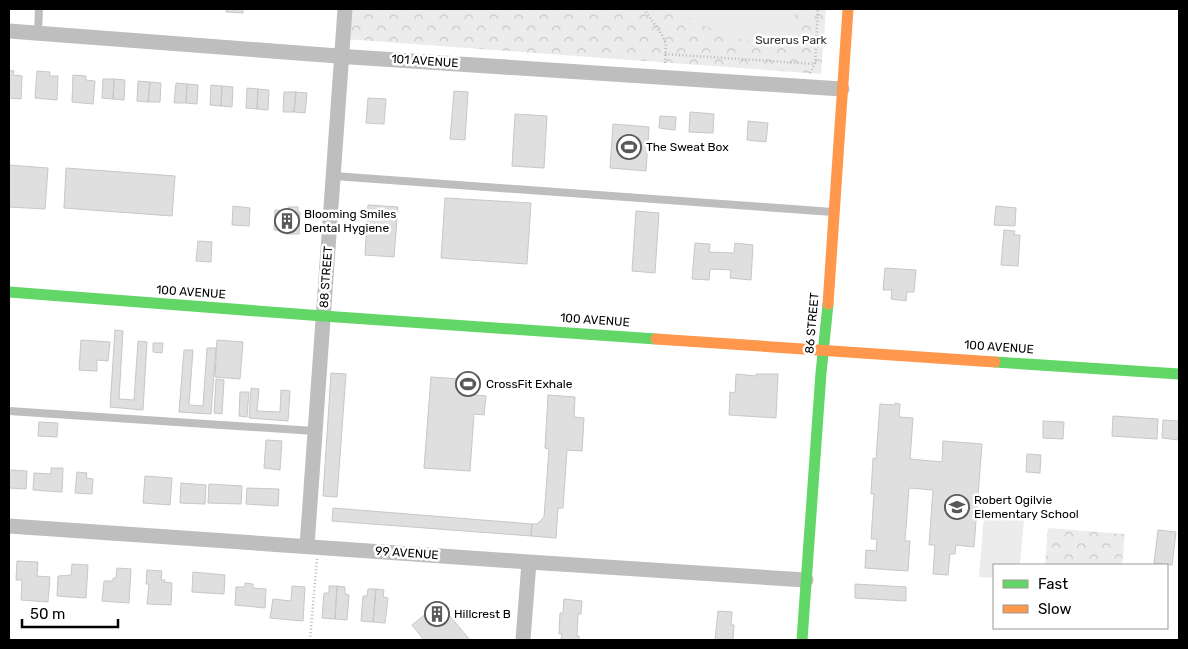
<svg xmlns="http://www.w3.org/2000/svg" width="1188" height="649" viewBox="0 0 1188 649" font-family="Rubik,sans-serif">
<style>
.forest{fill:url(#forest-crowns)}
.pitch{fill:#ececec}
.building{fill:#dfdfdf;stroke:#c7c7c7}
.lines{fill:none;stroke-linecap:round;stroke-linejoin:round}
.path{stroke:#b9b9b9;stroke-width:2.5;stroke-dasharray:1 2.5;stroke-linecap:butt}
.lane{stroke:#bebebe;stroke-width:8}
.street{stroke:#bebebe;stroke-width:15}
.fast{stroke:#63d668;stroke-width:11}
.slow{stroke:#ff974d;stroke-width:11}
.labels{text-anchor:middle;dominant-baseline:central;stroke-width:5;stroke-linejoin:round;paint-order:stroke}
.park-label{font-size:12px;fill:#333;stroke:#fff}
.street-label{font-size:12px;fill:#000;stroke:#fff}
.poi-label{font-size:12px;fill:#000;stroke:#fff;text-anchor:start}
</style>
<defs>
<pattern id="forest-crowns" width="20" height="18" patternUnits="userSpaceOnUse" patternTransform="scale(1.25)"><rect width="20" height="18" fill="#ececec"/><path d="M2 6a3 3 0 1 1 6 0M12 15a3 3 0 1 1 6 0" fill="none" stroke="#c9c9c9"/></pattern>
</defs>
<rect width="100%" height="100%" fill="#fff"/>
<path class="forest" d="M 347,9 L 826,9 L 821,74 L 345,39 Z
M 1048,528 L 1125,534 L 1122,565 L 1045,565 Z"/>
<path class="pitch" d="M 677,9 L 795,9 L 792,48 C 752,44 710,34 677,9 Z
M 984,516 L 1024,519 L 1020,565 L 994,565 L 994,578 L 979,577 Z"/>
<path class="building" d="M 226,9 L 243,9 L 243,13 L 226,12 Z
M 9,70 L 14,71 L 13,75 L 22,76 L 21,99 L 9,98 Z
M 37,71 L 50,72 L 49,76 L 58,76 L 57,100 L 35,98 Z
M 73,75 L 86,76 L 86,80 L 95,81 L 93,104 L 72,102 Z
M 103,79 L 114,79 L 113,99 L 102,98 Z
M 114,79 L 125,80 L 124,100 L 113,99 Z
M 138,81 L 150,82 L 148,102 L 137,101 Z
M 150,82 L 161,83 L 160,102 L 148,102 Z
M 176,83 L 187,84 L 186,103 L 174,103 Z
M 187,84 L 198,85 L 197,104 L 186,103 Z
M 211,85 L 222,86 L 221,106 L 210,105 Z
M 222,86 L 233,87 L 232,107 L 221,106 Z
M 247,88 L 258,89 L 257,109 L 246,108 Z
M 258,89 L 269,90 L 268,110 L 257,109 Z
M 454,91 L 468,92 L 465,140 L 450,139 Z
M 284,92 L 296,92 L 294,112 L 283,112 Z
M 296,92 L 307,93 L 305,113 L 294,112 Z
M 368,98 L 386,99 L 384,124 L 366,123 Z
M 690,112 L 714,114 L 713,133 L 689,132 Z
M 515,114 L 547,116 L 544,168 L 512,166 Z
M 660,116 L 676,117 L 675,130 L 659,128 Z
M 748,121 L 768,123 L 766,142 L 747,140 Z
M 613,124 L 649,127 L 646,171 L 610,168 Z
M 9,165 L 48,168 L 45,209 L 9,207 Z
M 66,168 L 175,176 L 172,216 L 64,208 Z
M 445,198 L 531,203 L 527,264 L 441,258 Z
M 368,205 L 398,207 L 394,257 L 365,255 Z
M 233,206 L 250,208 L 249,226 L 232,225 Z
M 996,206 L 1016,208 L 1015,226 L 994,225 Z
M 288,207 L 298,207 L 298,212 L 300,212 L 299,234 L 286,234 L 286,231 L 274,230 L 275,210 L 288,211 Z
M 636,211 L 659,213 L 655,273 L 632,271 Z
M 1004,230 L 1015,231 L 1014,235 L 1020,235 L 1018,266 L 1001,265 Z
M 198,241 L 212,242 L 211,262 L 196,261 Z
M 695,243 L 710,244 L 709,252 L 734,253 L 735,243 L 753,245 L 751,280 L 730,278 L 731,270 L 710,269 L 709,280 L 692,279 Z
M 885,268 L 916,270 L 914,292 L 907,292 L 906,301 L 891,299 L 892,290 L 883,290 Z
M 115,330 L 123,331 L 119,399 L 134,400 L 138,341 L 147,342 L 143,410 L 110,407 Z
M 81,340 L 110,342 L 108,361 L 97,360 L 97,371 L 79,370 Z
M 217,340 L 243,342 L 240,379 L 215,377 Z
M 153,343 L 163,343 L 162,353 L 153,352 Z
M 207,348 L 216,348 L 211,414 L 179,412 L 184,350 L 193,350 L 189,405 L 203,406 Z
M 331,373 L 346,374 L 337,497 L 323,496 Z
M 736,374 L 756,376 L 756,374 L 778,374 L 776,418 L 729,415 L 730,392 L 735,393 Z
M 431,377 L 476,380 L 475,395 L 486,396 L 484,415 L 474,414 L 470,471 L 424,468 Z
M 216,379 L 224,380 L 222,414 L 214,413 Z
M 251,388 L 259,389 L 257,411 L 280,412 L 281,390 L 290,391 L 288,421 L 249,418 Z
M 240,392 L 249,392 L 247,417 L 239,416 Z
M 548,395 L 575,397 L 574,417 L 584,418 L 582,451 L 567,450 L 563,508 L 558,508 L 556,538 L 531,536 L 532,524 L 537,524 L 544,517 L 549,449 L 545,448 Z
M 895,403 L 900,404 L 899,417 L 913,418 L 910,459 L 942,462 L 943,441 L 982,444 L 974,547 L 956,545 L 955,554 L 950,554 L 948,575 L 933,574 L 935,545 L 929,545 L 933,490 L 909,488 L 905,541 L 910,541 L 908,571 L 865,568 L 866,550 L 876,551 L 877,539 L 871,539 L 874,494 L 871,494 L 873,458 L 876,459 L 880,404 L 895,405 Z
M 1113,416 L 1158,419 L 1157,439 L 1112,436 Z
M 1163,420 L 1179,421 L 1179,440 L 1162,438 Z
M 1043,421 L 1064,422 L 1063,439 L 1043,438 Z
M 39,422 L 58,423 L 57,437 L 38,436 Z
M 266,440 L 282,441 L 280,470 L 264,468 Z
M 1027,454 L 1041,455 L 1040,473 L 1026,472 Z
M 51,468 L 63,468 L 62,492 L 33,490 L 34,473 L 51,474 Z
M 9,470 L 27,471 L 26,489 L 9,488 Z
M 77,472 L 87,473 L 86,478 L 93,479 L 92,494 L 75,493 Z
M 145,476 L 172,478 L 170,505 L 143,503 Z
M 181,483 L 206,485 L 205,504 L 180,503 Z
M 209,484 L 242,486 L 241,504 L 208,503 Z
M 247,488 L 279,489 L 278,506 L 246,504 Z
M 333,508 L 532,524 L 531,536 L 332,521 Z
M 1158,530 L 1176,532 L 1172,565 L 1154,563 Z
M 17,561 L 38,562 L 37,576 L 50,577 L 48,602 L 21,600 L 22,580 L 16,580 Z
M 72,564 L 88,565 L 86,598 L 57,596 L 58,576 L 71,575 Z
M 117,568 L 131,569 L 129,603 L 102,601 L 104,581 L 113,581 L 113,578 L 116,578 Z
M 147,570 L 162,571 L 161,580 L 165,580 L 164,582 L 172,583 L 171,605 L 147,604 L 149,584 L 146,584 Z
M 193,572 L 225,575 L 224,594 L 192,592 Z
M 245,583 L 253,584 L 253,588 L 266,589 L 265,608 L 235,605 L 236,587 L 245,587 Z
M 855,584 L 906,587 L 906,601 L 855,598 Z
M 292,586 L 305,587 L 303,621 L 270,618 L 273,599 L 291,601 Z
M 329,586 L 337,586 L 335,619 L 322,618 L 324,593 L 329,593 Z
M 337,586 L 345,587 L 345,594 L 349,595 L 347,620 L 335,619 Z
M 368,589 L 376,589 L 373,622 L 361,621 L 363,596 L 367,596 Z
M 376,589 L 384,590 L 383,597 L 388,598 L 385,623 L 373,622 Z
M 564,599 L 582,601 L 581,614 L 578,614 L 577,636 L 579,636 L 579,640 L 561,640 L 562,634 L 559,634 L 560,613 L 563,613 Z
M 439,603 L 470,640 L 424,640 L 412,625 Z
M 718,611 L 732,612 L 731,625 L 734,625 L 733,640 L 715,640 Z"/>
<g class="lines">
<path class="path" d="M 644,9 L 662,35 L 666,44 L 665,63
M 665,54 L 815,64
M 810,73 L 815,64 L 818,9
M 310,640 L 317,559"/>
<path class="lane" d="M 38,33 L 39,9
M 334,176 L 833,212
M 9,411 L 315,431"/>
<path class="street" d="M 9,31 L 351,57 L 842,89
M 9,526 L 529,562 L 806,580
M 307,546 L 345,9
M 523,640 L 529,562"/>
<path class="fast" d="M 9,292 L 323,316 L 656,339
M 995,362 L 1179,374
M 802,640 L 821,373 L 828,304"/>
<path class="slow" d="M 828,304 L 848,9
M 656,339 L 995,362"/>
</g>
<defs>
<symbol id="stadium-ring" viewBox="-11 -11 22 22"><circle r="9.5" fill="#fff" stroke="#595959" stroke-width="1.5"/><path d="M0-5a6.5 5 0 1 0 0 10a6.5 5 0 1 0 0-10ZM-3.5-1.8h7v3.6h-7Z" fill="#595959"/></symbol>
<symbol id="building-ring" viewBox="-11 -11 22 22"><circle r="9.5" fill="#fff" stroke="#595959" stroke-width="1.5"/><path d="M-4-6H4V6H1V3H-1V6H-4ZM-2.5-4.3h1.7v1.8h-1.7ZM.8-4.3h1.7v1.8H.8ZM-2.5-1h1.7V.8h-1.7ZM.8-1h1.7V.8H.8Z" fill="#595959"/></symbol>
<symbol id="school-ring" viewBox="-11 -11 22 22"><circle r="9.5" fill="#fff" stroke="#595959" stroke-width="1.5"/><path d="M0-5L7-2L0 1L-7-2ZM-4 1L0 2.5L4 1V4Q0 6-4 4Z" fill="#595959"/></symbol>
</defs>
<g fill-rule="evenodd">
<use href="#stadium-ring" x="615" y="133" width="28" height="28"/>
<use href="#building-ring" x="273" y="207" width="28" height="28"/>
<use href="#stadium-ring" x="454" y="370" width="28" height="28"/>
<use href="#school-ring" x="943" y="493" width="28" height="28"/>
<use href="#building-ring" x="423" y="600" width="28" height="28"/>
</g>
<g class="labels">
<g class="park-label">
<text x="791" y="40">Surerus Park</text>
</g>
<g class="street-label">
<text transform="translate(425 61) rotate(4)">101 AVENUE</text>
<text transform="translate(326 277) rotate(-86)">88 STREET</text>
<text transform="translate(191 292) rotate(4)">100 AVENUE</text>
<text transform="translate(595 320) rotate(4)">100 AVENUE</text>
<text transform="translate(812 323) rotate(-85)">86 STREET</text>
<text transform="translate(999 347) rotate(4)">100 AVENUE</text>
<text transform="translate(407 553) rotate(4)">99 AVENUE</text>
</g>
<g class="poi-label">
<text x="646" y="147">The Sweat Box</text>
<text x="304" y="214">Blooming Smiles<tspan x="304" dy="14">Dental Hygiene</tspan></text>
<text x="486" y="384">CrossFit Exhale</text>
<text x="974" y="500">Robert Ogilvie<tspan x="974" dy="14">Elementary School</tspan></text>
<text x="454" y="614">Hillcrest B</text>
</g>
</g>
<rect width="1188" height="649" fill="none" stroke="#000000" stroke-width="20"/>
<rect x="993" y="564" width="175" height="65" fill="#ffffff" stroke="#999999"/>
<rect x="1003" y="580" width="25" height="8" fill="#63d668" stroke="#999999"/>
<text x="1038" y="589" font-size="15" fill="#000000">Fast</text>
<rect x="1003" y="605" width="25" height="8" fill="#ff974d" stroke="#999999"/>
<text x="1038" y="614" font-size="15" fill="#000000">Slow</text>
<path d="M22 619v8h96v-8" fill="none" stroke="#000000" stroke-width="2.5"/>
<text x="30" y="619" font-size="15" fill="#000000" stroke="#ffffff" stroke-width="4" paint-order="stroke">50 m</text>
</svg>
